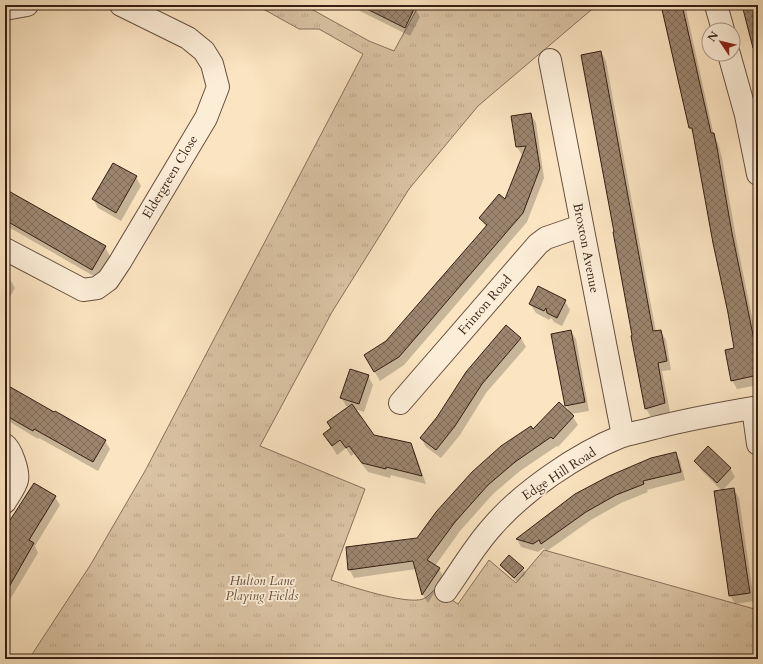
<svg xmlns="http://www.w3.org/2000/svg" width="763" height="664" viewBox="0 0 763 664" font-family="Cardo,serif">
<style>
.grass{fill:url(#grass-tufts);stroke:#88715c}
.shadow{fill:#0003}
.building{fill:url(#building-cross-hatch);stroke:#361f14}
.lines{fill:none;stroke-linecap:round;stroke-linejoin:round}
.street-casing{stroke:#67503f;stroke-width:24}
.street{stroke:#fcedd7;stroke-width:22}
.labels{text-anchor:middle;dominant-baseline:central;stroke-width:3.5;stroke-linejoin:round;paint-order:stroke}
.street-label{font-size:13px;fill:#361f14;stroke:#fcedd7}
.park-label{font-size:13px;font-style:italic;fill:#67503f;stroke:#fcedd7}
</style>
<defs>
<pattern id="grass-tufts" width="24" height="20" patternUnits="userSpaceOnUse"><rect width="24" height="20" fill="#dac3a4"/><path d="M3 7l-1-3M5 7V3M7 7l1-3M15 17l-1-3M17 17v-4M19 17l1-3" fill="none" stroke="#bca78c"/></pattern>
<pattern id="building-cross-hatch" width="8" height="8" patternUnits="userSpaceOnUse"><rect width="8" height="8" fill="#9c856e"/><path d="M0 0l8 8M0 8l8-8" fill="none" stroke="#806c59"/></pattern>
</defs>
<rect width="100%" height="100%" fill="#fbe4c1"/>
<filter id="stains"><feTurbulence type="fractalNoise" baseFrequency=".005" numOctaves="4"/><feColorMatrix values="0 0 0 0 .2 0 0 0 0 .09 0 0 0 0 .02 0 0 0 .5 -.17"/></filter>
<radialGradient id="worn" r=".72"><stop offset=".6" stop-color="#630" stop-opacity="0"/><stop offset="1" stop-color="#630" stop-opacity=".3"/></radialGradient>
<path class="grass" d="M 256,5 L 304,5 L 369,41 L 394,51 L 419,5 L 597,5 L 478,106 L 409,189 L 332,312 L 260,446 L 365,489 L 331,580 C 349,586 406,605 423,599 C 428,597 431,593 435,589 L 458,604 L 489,560 L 516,583 L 544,550 L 758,610 L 758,659 L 29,659 L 91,564 L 145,471 L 363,54 L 319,29 L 299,29 Z"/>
<path class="shadow" d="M 355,5 L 409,5 L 415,8 L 420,17 L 410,36 L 360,11 Z
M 662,5 L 685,5 L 714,136 L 718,143 L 722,158 L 737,243 L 758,347 L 758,385 L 737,389 L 732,380 L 736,349 L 694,135 L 690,128 Z
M 743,5 L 758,5 L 758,61 Z
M 601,52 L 606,61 L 656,332 L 661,331 L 666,340 L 671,370 L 662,371 L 670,412 L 651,417 L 646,409 L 632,337 L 634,336 Z
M 531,114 L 536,123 L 544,178 L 527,222 L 404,365 L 380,381 L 365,355 L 387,342 L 486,227 L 480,218 L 506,200 L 523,155 L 522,155 L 517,147 Z
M 136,177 L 141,186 L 121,221 L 98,208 L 93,199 Z
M 5,190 L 105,247 L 110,256 L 97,278 L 5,225 Z
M 5,276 L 10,279 L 15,288 L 5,306 Z
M 565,301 L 570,310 L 562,326 L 554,322 L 551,318 L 549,320 L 536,313 L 530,304 Z
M 571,331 L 576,339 L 589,411 L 571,414 L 578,425 L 558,447 L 557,446 L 520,471 L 493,494 L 460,531 L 435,566 L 439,569 L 444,578 L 428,603 L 423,595 L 416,569 L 354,578 L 349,569 L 418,539 L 533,431 L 570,413 L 566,405 Z
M 521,338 L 526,347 L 486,393 L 460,435 L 441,458 L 426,447 L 421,438 Z
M 368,376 L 373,385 L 364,412 L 354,409 L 374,436 L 410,444 L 415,453 L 426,484 L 391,475 L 390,478 L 368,472 L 354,454 L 351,456 L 346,448 L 337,455 L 324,434 L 332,429 L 349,407 L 346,406 L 341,397 Z
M 5,385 L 105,441 L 110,449 L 98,471 L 39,438 L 38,439 L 5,419 Z
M 675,453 L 680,461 L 685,480 L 647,490 L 648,492 L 621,503 L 591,520 L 547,551 L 544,548 L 538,552 L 521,547 L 517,539 Z
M 696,461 L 730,468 L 735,477 L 722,491 L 734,489 L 739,498 L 754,601 L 735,604 L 730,595 L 722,491 L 701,470 Z
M 55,497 L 60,505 L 35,546 L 38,553 L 5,608 L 5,536 Z
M 501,565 L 523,569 L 526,573 L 517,582 L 504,569 Z"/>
<path class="building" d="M 359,5 L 416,5 L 405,28 Z
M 661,5 L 682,5 L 711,133 L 714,133 L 717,148 L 732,233 L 758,359 L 758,375 L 731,381 L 725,350 L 734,348 L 728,313 L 713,243 L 692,128 L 689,128 Z
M 742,5 L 758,5 L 758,48 L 753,48 Z
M 601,51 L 653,331 L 661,330 L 667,361 L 658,363 L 665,403 L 645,409 L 631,336 L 632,335 L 613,232 L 614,232 L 581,55 Z
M 531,113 L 540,168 L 523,213 L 399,357 L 374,372 L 364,355 L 386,341 L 487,225 L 479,218 L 499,194 L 505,199 L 526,146 L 516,147 L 511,116 Z
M 113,163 L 137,176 L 116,213 L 92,199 Z
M 5,189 L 106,246 L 92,270 L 5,220 Z
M 538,286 L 566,300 L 557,318 L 547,313 L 546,308 L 544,311 L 529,304 Z
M 506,325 L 521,338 L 482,384 L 455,426 L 436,450 L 420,438 L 437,417 L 466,372 Z
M 571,330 L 585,402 L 565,406 L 551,334 Z
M 350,369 L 369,375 L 359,404 L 340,398 Z
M 5,384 L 54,412 L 55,411 L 106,440 L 93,462 L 34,429 L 33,431 L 5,415 Z
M 559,402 L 574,416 L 553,439 L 551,437 L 515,462 L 488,485 L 455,522 L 427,560 L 440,568 L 422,595 L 413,561 L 348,570 L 346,547 L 417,538 L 436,512 L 472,472 L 501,446 L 531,426 L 533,429 Z
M 352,404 L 374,435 L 411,443 L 422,476 L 386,467 L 386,469 L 362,463 L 349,446 L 346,448 L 340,440 L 332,446 L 323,434 L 331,428 L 327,422 Z
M 708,446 L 731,468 L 717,483 L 694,461 Z
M 676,452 L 681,472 L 643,481 L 644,484 L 616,495 L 586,512 L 541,544 L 539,540 L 533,544 L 516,539 L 575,494 L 609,476 L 651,458 Z
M 34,483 L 56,496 L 29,540 L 34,543 L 5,594 L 5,528 Z
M 734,488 L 750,593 L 729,596 L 714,491 Z
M 509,555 L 524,568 L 514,578 L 500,565 Z"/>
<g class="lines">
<defs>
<path id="street" d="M 716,5 L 723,30
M 5,9 L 27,5
M 729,54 L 746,115 L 758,174
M 550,60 L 623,436
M 5,249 L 83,290 L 97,288 L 108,280 L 120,262 L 206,118 L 218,87 L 212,64 L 204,51 L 188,38 L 121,5
M 400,403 L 538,244 L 546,238 L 581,226
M 753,408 L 758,444
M 5,445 C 11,449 19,472 17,480 C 16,486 8,497 5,502
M 446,591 C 461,570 474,547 492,527 C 523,491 577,454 622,436 C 632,433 644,431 654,428 C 688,419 723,413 758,407"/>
</defs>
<use href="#street" class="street-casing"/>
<use href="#street" class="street"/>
</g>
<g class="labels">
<g class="street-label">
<text transform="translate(170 177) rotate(-59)">Eldergreen Close</text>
<text transform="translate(586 248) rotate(79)">Broxton Avenue</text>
<text transform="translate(485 305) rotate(-49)">Frinton Road</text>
<text transform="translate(559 474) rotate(-33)">Edge Hill Road</text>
</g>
<g class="park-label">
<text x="262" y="581">Hulton Lane<tspan x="262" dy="15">Playing Fields</tspan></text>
</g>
</g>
<rect width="763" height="664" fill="none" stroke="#fbe4c1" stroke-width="20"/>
<rect x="6" y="6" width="751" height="652" fill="none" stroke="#361f14" stroke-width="2"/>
<rect x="10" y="10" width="743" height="644" fill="none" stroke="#361f14"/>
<g transform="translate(721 42) rotate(305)"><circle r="19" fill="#fcedd7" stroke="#ad9b89"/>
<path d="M0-3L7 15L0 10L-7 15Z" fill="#8f2418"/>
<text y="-6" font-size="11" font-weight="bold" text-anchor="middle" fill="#361f14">N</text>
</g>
<rect width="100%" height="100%" filter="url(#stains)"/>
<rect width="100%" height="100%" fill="url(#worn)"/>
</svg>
